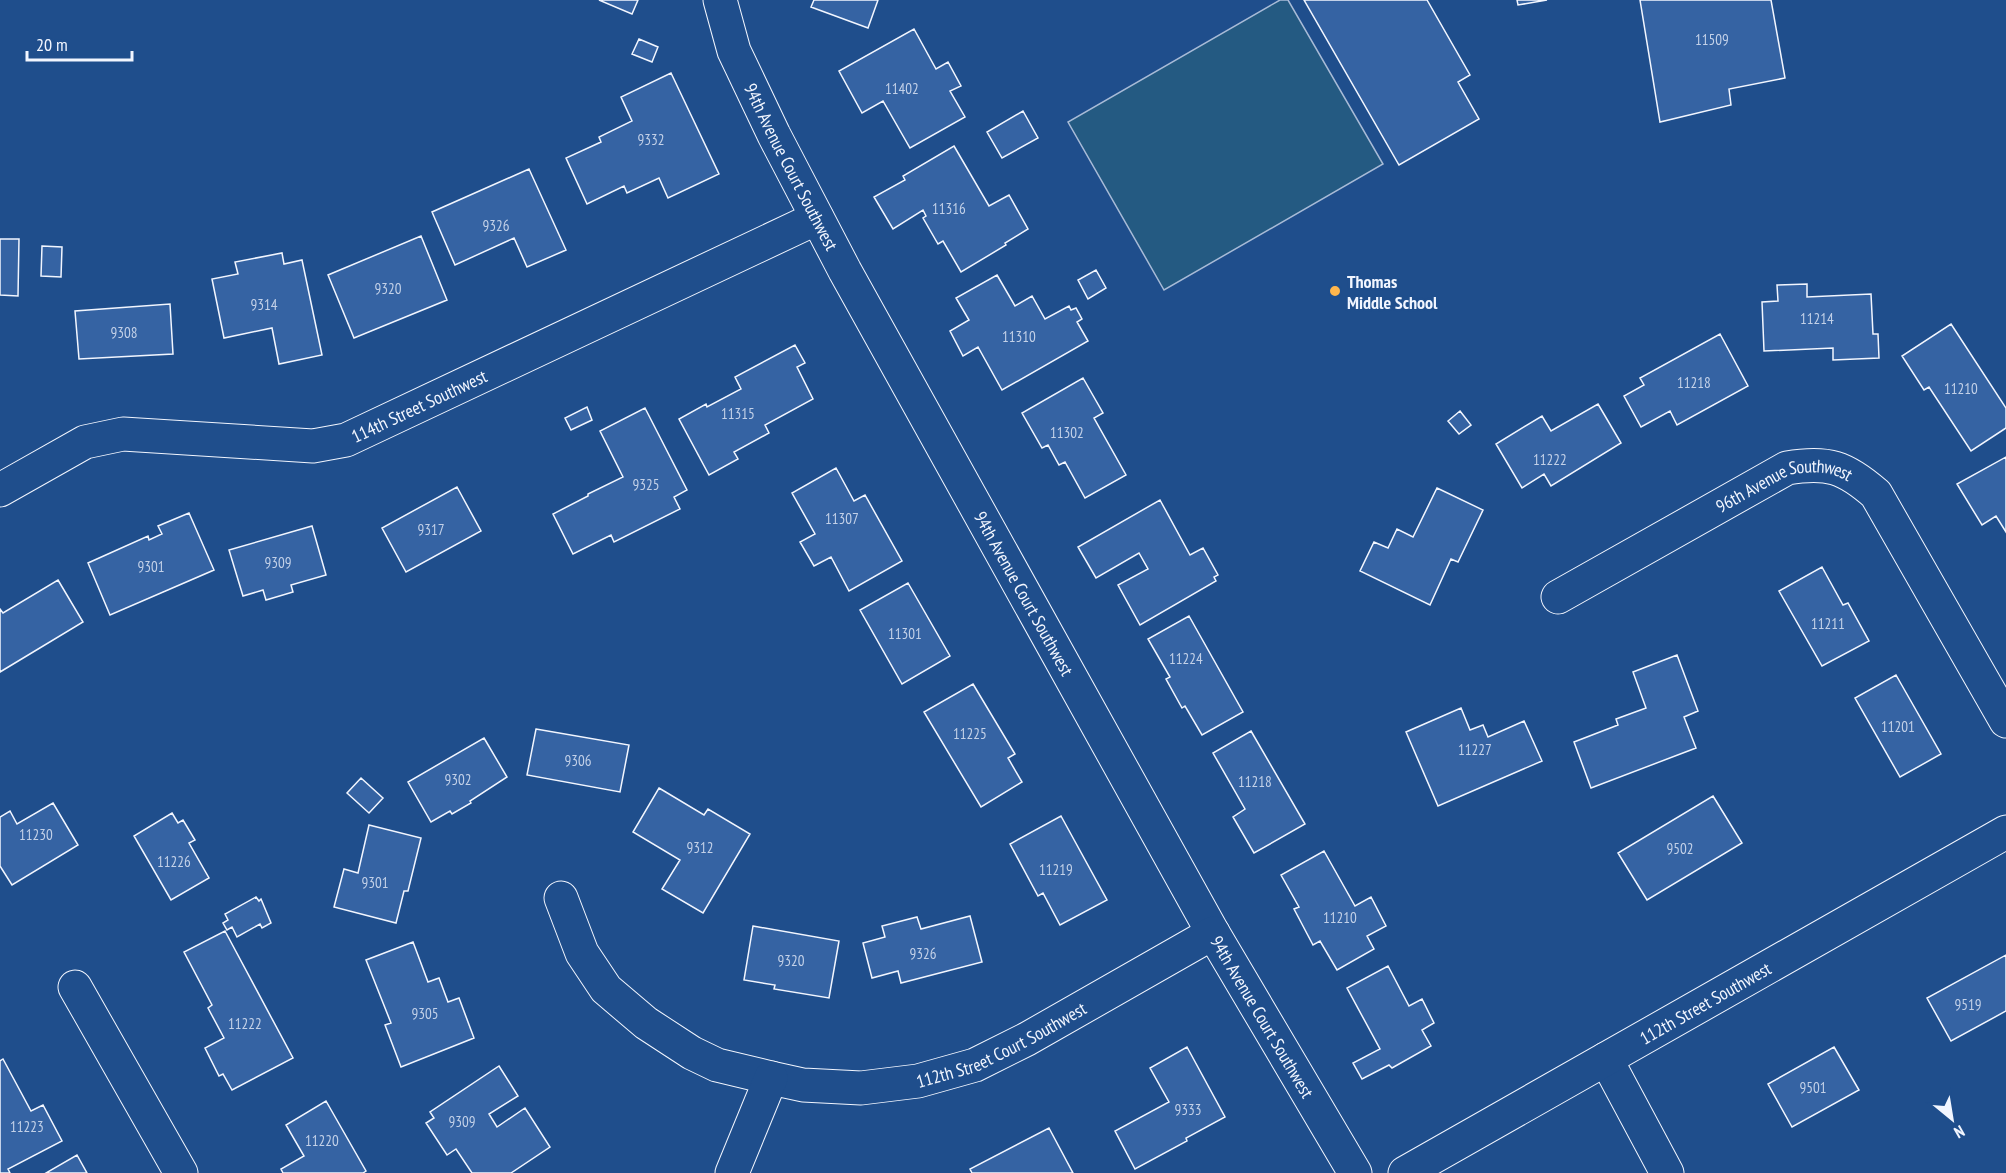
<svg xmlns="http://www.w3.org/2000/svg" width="2006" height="1173" viewBox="0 0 2006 1173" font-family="'PT Sans Narrow',sans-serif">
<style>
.green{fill:#245a82;stroke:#a8bbd7;stroke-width:1.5}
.building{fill:#3563a3;stroke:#f2f6ff;stroke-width:1.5}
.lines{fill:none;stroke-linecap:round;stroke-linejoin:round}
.minor-casing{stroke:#f2f6ff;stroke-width:35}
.minor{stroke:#1f4e8c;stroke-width:33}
.poi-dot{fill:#ffb74d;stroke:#1f4e8c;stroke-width:2}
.labels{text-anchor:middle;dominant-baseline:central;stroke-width:4.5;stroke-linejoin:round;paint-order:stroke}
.number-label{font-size:15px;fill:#c3d1e8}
.street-label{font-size:18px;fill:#f2f6ff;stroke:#1f4e8c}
.poi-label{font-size:18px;font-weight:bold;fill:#f2f6ff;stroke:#1f4e8c;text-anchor:start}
</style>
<rect width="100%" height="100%" fill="#1f4e8c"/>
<path class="green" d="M 1280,0 L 1288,0 L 1383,164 L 1164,290 L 1068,122 Z"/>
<path class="building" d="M 599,0 L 638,0 L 632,14 Z
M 814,0 L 878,0 L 868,28 L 811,7 Z
M 1304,0 L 1427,0 L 1470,75 L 1458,82 L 1479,119 L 1399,165 Z
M 1517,0 L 1547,0 L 1518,5 Z
M 1640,0 L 1771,0 L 1785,78 L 1729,89 L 1731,105 L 1660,122 Z
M 914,29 L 936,69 L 948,62 L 961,86 L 950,91 L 965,117 L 910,148 L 883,101 L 862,113 L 839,71 Z
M 639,39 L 658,47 L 652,62 L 632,54 Z
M 671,73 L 719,174 L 668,198 L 659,178 L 627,193 L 624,186 L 587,204 L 566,158 L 601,142 L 599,137 L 632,121 L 621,97 Z
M 1023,111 L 1038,138 L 1002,158 L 987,132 Z
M 954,146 L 989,206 L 1009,195 L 1028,229 L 1005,243 L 1006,245 L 961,272 L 943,241 L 938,244 L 923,218 L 926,216 L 923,210 L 893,229 L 874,197 L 905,180 L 903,176 Z
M 529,169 L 566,250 L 527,267 L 514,238 L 455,265 L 432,212 Z
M 421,236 L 447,300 L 354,338 L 328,275 Z
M 0,239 L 19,239 L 18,296 L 0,295 Z
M 42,246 L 62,247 L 61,277 L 41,276 Z
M 282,253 L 284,264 L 302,260 L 322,355 L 279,364 L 272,328 L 224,338 L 212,279 L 238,274 L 235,262 Z
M 1096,270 L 1106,288 L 1088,299 L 1078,280 Z
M 997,275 L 1015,306 L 1032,296 L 1045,319 L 1069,306 L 1071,310 L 1076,308 L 1082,319 L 1077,322 L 1088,341 L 1002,390 L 978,347 L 963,356 L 950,331 L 969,320 L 956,298 Z
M 1807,284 L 1807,297 L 1871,294 L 1873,334 L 1878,334 L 1879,358 L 1833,360 L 1833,348 L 1764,351 L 1762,302 L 1778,301 L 1777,285 Z
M 170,304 L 173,354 L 79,359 L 75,311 Z
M 1951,324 L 2006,408 L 2006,428 L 1971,451 L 1929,387 L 1924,390 L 1902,356 Z
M 1720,334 L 1748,386 L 1677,425 L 1670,411 L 1641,427 L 1624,396 L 1644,385 L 1640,378 Z
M 795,345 L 805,363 L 797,367 L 813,399 L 765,425 L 769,433 L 734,452 L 738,459 L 709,475 L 679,419 L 706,404 L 707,407 L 741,389 L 735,377 Z
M 1083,378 L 1103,413 L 1094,418 L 1126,475 L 1085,498 L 1065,462 L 1059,465 L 1048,445 L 1042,448 L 1022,413 Z
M 1598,404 L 1621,443 L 1551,486 L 1544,474 L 1522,488 L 1496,444 L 1542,416 L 1551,431 Z
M 587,407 L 592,420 L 571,430 L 565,418 Z
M 645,408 L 687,490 L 674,497 L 680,509 L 614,542 L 611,535 L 573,554 L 553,514 L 588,496 L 588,494 L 623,477 L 600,431 Z
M 1460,411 L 1471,425 L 1459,434 L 1448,421 Z
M 2006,457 L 2006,532 L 1996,516 L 1982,525 L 1957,484 Z
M 836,468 L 854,501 L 865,495 L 902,561 L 849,591 L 831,557 L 814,566 L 800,542 L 815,534 L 792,493 Z
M 457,487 L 481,531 L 406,572 L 382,528 Z
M 1437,488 L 1483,510 L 1458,562 L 1451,559 L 1430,605 L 1360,571 L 1374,542 L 1388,548 L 1397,529 L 1413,537 Z
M 1160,500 L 1190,555 L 1203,548 L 1218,575 L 1214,577 L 1216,581 L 1140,625 L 1118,585 L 1148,569 L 1139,553 L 1096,578 L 1078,547 Z
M 189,513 L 214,570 L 110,615 L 88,563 L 148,536 L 149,540 L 162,534 L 158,526 Z
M 312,526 L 326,575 L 291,585 L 293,592 L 266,600 L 263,590 L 243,596 L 229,550 Z
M 1822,567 L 1843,605 L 1848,603 L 1869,641 L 1822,666 L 1779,591 Z
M 58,580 L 83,622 L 0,672 L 0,609 L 3,613 Z
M 908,583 L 950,656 L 902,684 L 860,610 Z
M 1189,616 L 1243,712 L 1202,735 L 1185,706 L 1182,708 L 1166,679 L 1170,677 L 1148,639 Z
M 1677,655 L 1698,711 L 1684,717 L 1696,748 L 1591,788 L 1574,742 L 1618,725 L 1616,719 L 1646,708 L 1633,672 Z
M 1896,675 L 1941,754 L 1900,777 L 1855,698 Z
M 973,684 L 1015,754 L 1008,758 L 1022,782 L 981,807 L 924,712 Z
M 1461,708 L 1470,730 L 1483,725 L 1488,737 L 1524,721 L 1542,761 L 1438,806 L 1406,732 Z
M 536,729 L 629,745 L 620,792 L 527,775 Z
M 1251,731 L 1305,824 L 1254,853 L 1233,817 L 1245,809 L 1213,753 Z
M 484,738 L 507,777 L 470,801 L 471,803 L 452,814 L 450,811 L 431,822 L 408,782 Z
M 361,778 L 383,798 L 369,813 L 347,793 Z
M 659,788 L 704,815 L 708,809 L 750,834 L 703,913 L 662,889 L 680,860 L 633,832 Z
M 1713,796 L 1742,843 L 1647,900 L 1618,853 Z
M 53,803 L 78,845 L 12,885 L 0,866 L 0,817 L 10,811 L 17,824 Z
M 172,813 L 178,823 L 183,820 L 195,840 L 189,843 L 209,878 L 171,900 L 134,836 Z
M 1061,816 L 1107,900 L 1060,925 L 1043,893 L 1038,896 L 1010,844 Z
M 369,825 L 421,838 L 408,891 L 404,891 L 396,923 L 334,907 L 344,869 L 358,873 Z
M 1324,851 L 1355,906 L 1371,897 L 1386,926 L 1367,936 L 1374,949 L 1337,970 L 1320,941 L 1313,945 L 1294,909 L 1299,907 L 1281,875 Z
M 256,897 L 259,901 L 261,899 L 271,923 L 262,928 L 260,924 L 237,937 L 232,927 L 227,930 L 223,923 L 228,920 L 225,914 Z
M 970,916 L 982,962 L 901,983 L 898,971 L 872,978 L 863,943 L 885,937 L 882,926 L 917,917 L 921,929 Z
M 753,926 L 839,941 L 829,998 L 774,989 L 775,985 L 744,980 Z
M 225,931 L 293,1058 L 232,1090 L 223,1074 L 219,1076 L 205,1048 L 224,1038 L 208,1008 L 212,1005 L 184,952 Z
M 413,942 L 428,982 L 439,978 L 448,1002 L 459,998 L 474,1038 L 401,1067 L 385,1025 L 391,1023 L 366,960 Z
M 2006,955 L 2006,1011 L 1951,1041 L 1927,998 Z
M 1388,966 L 1409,1006 L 1422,999 L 1434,1023 L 1422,1030 L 1431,1046 L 1392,1068 L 1389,1065 L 1362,1079 L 1353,1063 L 1380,1049 L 1347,988 Z
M 1187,1047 L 1225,1117 L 1186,1138 L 1187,1141 L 1135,1169 L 1115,1131 L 1169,1102 L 1150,1068 Z
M 1834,1047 L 1859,1090 L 1792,1127 L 1768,1084 Z
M 3,1059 L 31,1111 L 43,1105 L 62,1141 L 8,1169 L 10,1173 L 0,1173 L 0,1061 Z
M 499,1066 L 518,1096 L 489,1114 L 497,1127 L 525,1108 L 550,1147 L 511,1173 L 472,1173 L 456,1149 L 447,1155 L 426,1123 L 434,1118 L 430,1112 Z
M 326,1101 L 366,1171 L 363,1173 L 283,1173 L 281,1169 L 304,1156 L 286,1125 Z
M 1049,1128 L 1073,1173 L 972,1173 L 970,1169 Z
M 77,1155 L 87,1173 L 46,1173 Z"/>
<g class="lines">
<defs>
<g id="minor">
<path id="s1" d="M 720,0 L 734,51 L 774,135 L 845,271 L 1213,933 L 1355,1173"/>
<path id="s2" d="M 0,490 L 85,442 L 123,434 L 313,446 L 346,440 L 817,218"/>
<path id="s3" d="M 1558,597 L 1787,468 C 1828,461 1845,467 1876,494 L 2006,721"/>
<path id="s4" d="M 561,898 L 582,953 L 606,989 L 646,1023 L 692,1053 L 717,1065 L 771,1078 L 803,1085 L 861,1088 L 918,1081 L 975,1065 L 1027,1039 L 1213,933"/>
<path d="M 75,987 L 181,1173"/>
<path d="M 1606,1059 L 1667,1173"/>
<path d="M 732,1173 L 771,1078"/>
<path id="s5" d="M 1405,1173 L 2006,832"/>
</g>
</defs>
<use href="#minor" class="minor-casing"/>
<use href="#minor" class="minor"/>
</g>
<circle class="poi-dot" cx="1335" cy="291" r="6"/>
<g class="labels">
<g class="number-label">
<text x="1712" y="39">11509</text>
<text x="902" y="88">11402</text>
<text x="651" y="139">9332</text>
<text x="949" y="208">11316</text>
<text x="496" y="225">9326</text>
<text x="388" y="288">9320</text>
<text x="264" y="304">9314</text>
<text x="1817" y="318">11214</text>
<text x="124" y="332">9308</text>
<text x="1019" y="336">11310</text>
<text x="1694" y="382">11218</text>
<text x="1961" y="388">11210</text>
<text x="738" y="413">11315</text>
<text x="1067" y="432">11302</text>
<text x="1550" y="459">11222</text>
<text x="646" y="484">9325</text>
<text x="842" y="518">11307</text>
<text x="431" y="529">9317</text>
<text x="278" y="562">9309</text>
<text x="151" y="566">9301</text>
<text x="1828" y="623">11211</text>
<text x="905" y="633">11301</text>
<text x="1186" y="658">11224</text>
<text x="1898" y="726">11201</text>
<text x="970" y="733">11225</text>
<text x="1475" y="749">11227</text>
<text x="578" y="760">9306</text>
<text x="458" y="779">9302</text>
<text x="1255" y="781">11218</text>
<text x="36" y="834">11230</text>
<text x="700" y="847">9312</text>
<text x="1680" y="848">9502</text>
<text x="174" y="861">11226</text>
<text x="1056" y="869">11219</text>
<text x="375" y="882">9301</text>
<text x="1340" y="917">11210</text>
<text x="923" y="953">9326</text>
<text x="791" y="960">9320</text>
<text x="1968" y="1004">9519</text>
<text x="425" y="1013">9305</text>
<text x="245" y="1023">11222</text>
<text x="1813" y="1087">9501</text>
<text x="1188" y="1109">9333</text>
<text x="462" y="1121">9309</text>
<text x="27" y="1126">11223</text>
<text x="322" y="1140">11220</text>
</g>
<g class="street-label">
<text stroke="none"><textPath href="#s1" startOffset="182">94th Avenue Court Southwest</textPath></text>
<text stroke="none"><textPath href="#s2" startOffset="441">114th Street Southwest</textPath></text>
<text stroke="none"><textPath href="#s3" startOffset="256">96th Avenue Southwest</textPath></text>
<text stroke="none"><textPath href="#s1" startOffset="668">94th Avenue Court Southwest</textPath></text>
<text stroke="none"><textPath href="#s5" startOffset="345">112th Street Southwest</textPath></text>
<text stroke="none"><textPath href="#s1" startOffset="1154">94th Avenue Court Southwest</textPath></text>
<text stroke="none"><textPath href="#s4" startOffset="532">112th Street Court Southwest</textPath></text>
</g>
<g class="poi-label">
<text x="1347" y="281">Thomas<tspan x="1347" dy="21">Middle School</tspan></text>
</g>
</g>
<g transform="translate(1952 1119) rotate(150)" stroke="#1f4e8c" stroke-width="4.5" paint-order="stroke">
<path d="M0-4.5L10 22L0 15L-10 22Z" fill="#f2f6ff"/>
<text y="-9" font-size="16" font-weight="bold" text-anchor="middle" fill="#f2f6ff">N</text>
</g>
<path d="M27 51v9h105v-9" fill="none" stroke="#f2f6ff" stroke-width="3"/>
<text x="36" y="51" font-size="18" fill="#f2f6ff" stroke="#1f4e8c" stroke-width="4.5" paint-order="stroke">20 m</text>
</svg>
